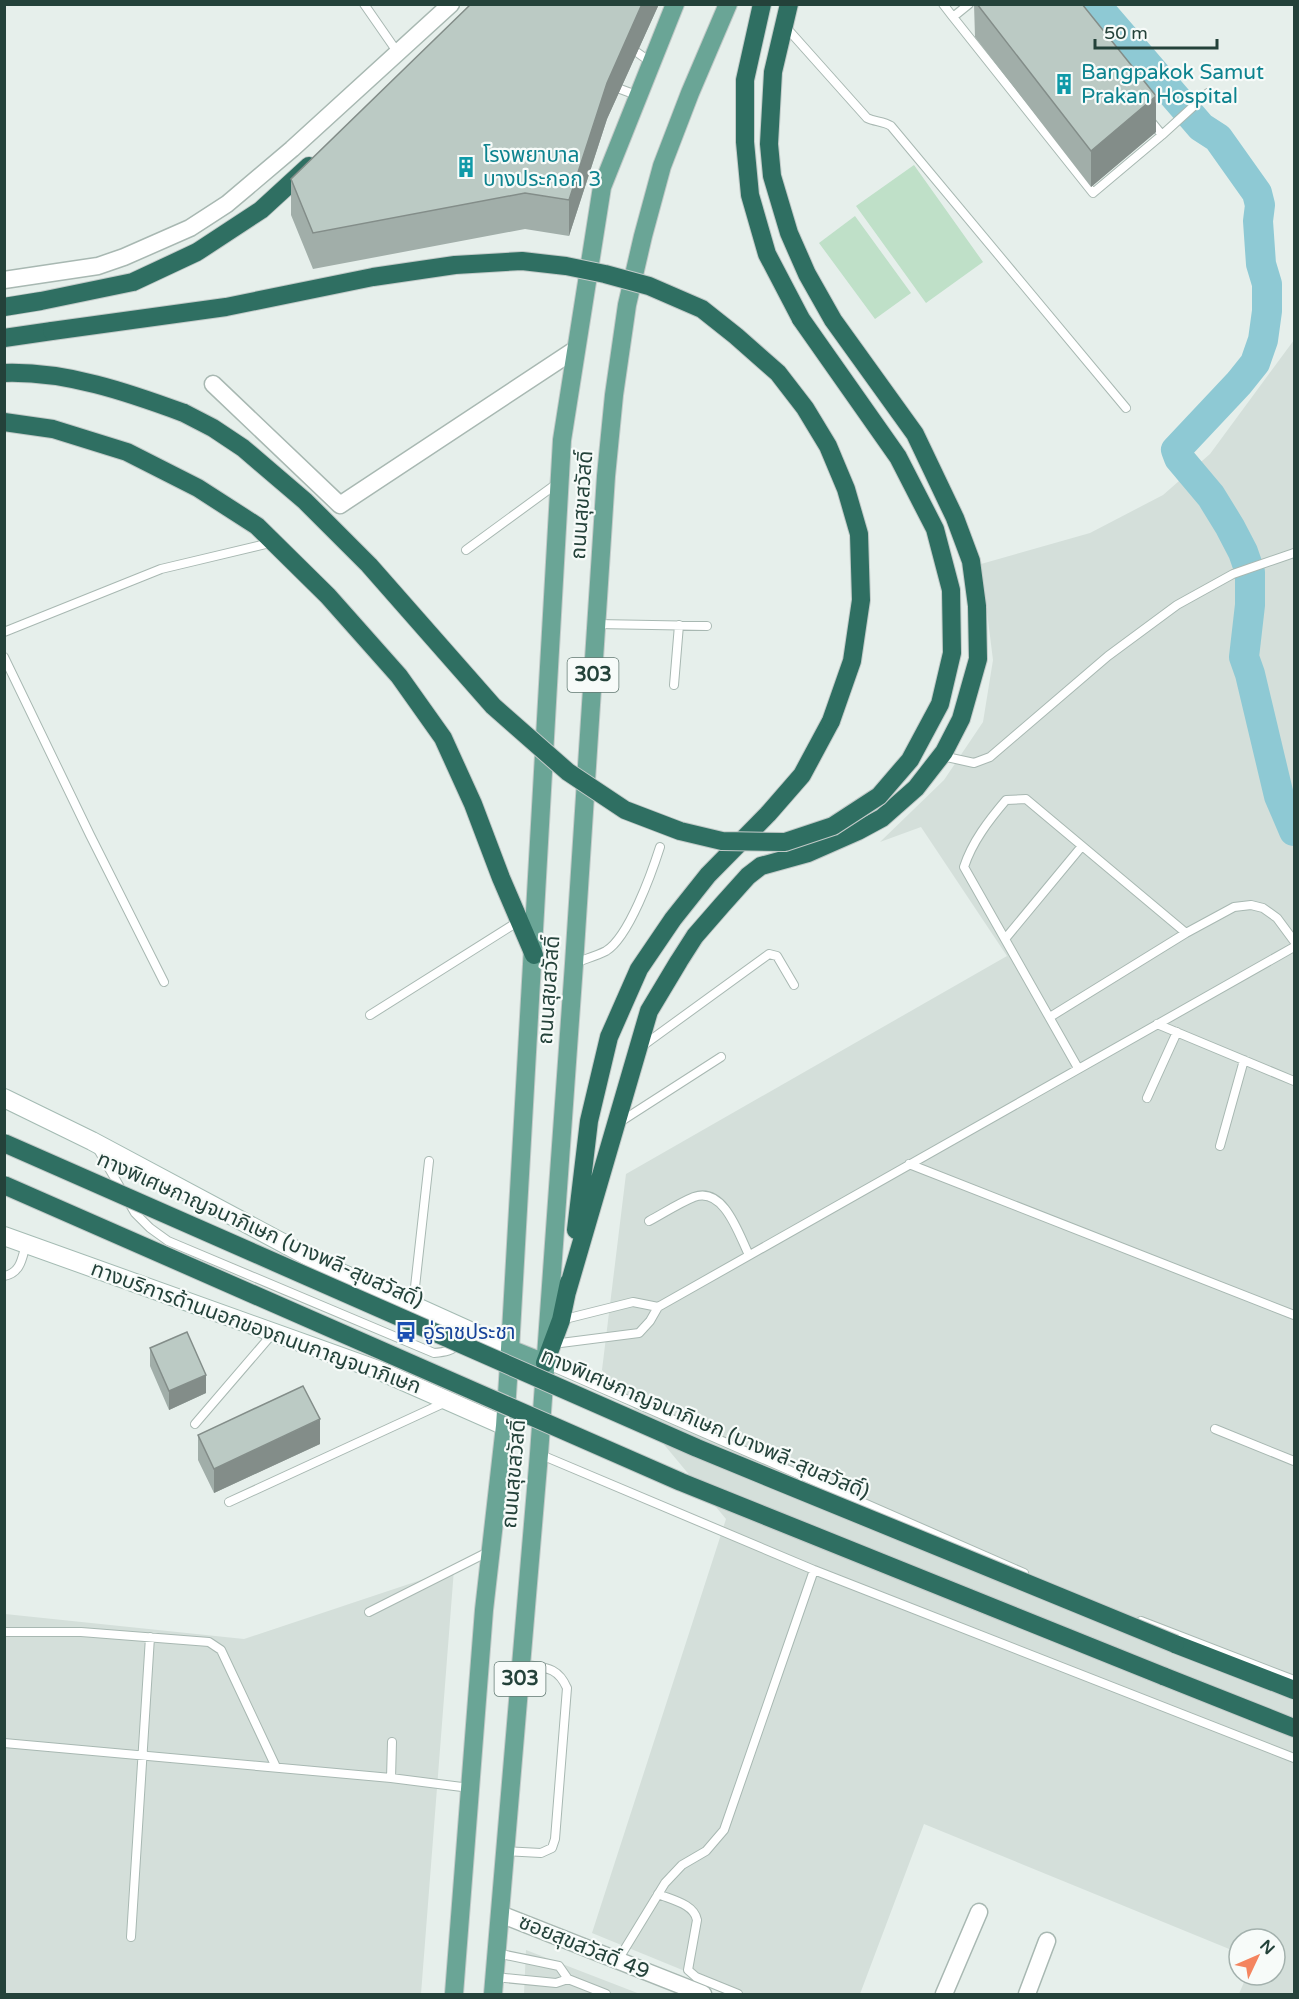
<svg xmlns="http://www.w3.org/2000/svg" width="1299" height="1999" viewBox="0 0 1299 1999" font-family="'Varela Round','Noto Sans Thai',sans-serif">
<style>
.built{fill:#d4dfda}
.green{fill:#bfe0c8}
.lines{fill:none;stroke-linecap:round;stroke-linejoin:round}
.river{stroke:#8ec9d4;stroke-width:30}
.lane-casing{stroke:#a8b8b2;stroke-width:10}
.street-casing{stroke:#a8b8b2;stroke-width:19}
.secondary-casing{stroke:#a4bbb3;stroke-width:20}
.primary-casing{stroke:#c2cac8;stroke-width:20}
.highway-casing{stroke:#c2cac8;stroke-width:20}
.lane{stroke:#fff;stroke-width:8}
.street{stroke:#fff;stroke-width:16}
.secondary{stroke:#fff;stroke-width:18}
.primary{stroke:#6aa596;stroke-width:18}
.highway{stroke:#2f6f62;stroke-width:18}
.highway-bridge-casing{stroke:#c2cac8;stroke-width:20;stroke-linecap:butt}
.highway-bridge{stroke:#2f6f62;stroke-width:18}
.wall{fill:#a1aea9}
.shaded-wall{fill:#838d89}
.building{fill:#bbcac4;stroke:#838d89;stroke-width:1.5}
.labels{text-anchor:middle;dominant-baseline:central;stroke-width:4.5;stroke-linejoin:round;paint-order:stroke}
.shield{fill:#f7fbf9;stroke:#637a73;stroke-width:1.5}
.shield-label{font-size:20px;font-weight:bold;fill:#24423a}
.culture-label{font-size:21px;fill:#0d838f;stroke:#f7fbf9;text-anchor:start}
.street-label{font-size:21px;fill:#24423a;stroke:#f7fbf9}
.transit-label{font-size:21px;fill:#164399;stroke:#f7fbf9;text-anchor:start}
</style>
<rect width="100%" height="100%" fill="#e6efeb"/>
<path class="built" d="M 1294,340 L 1294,1994 L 1239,1994 L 1247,1975 L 1275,1975 L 1275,1939 L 1239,1939 L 1239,1953 L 924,1824 L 860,1994 L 741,1994 L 592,1933 L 726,1519 L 602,1370 L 626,1174 L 1007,956 L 921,827 L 880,842 L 944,780 L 983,722 L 993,660 L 981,564 L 1090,533 L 1163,495 L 1210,454 Z
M 454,1569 L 421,1994 L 5,1994 L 5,1614 L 244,1639 Z
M 526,1950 L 640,1994 L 524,1994 Z"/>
<path class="green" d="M 914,165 L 983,262 L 926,303 L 856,206 Z
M 855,216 L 911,293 L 875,319 L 819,243 Z"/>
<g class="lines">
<path class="river" d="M 1095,4 L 1201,127 L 1218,138 L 1257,193 L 1260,205 L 1258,221 L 1261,264 L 1267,284 L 1267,311 L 1263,340 L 1255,363 L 1239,383 L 1176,450 L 1179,458 L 1211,496 L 1230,527 L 1243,552 L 1250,572 L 1250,605 L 1244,657 L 1250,674 L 1279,796 L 1294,831"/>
<defs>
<path id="lane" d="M 364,4 L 398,53
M 943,4 L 953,17 L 969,4
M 953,17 L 1093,193 L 1162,135 L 1149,119
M 784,25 L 867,118 C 875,122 883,121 891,126 L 1126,408
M 628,46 L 652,63
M 612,86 L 639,96
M 1162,135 L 1208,93
M 466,550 L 559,482
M 597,624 L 707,626
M 4,632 L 161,569 L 274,542
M 4,657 L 90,835 L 164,982
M 674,685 L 679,625
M 942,756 L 974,763 L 990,757 L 1108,656 L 1177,605 L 1233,574 L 1294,553
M 1005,939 L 1082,846
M 575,963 C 585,959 596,956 606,951 C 629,937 652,872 660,847
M 370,1015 L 519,921
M 1050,1017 L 1186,933 L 1234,907 L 1251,905 L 1263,908 L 1277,918 L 1294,941
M 1157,1024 L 1294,1081
M 641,1047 L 769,954 L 777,956 L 794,985
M 1078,1068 L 964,867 C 972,842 989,820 1006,800 L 1026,799 L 1186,933
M 1147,1098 L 1177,1032
M 620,1122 L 721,1057
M 96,1146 L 135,1213 L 150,1228 L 168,1241 L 434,1353 C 445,1352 452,1351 459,1344
M 1220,1146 L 1244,1060
M 909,1164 L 1294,1315
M 649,1221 C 664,1213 679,1203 694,1197 C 724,1186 739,1235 749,1255
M 4,1276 C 21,1273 22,1258 26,1244
M 413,1305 L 429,1161
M 658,1307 L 1294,947
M 553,1344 L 639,1333 L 650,1321 L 658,1307 L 633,1302 L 561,1320
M 546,1364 L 1024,1573
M 195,1424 L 274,1332
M 1215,1429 L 1294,1461
M 539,1454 L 814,1570 L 1294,1758
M 229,1502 L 446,1402
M 369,1612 L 490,1551
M 1141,1621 L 1294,1680
M 4,1632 L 81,1632 L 209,1642 L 221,1650 L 276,1767
M 4,1743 L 391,1778 L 470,1788
M 391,1778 L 392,1742
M 505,1851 L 541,1853 L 552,1848 L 555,1839 L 567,1688 C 557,1665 543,1668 521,1664
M 658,1894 C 672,1900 694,1904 697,1920 L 688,1970 L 696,1977 L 738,1994
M 131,1937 L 150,1637
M 618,1960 L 665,1883 L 682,1865 L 706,1851 L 724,1830 L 814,1570
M 494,1977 L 556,1983 L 568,1979 L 559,1966 L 496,1953
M 568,1979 L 606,1994"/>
<path id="street" d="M 4,280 L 98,266 L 124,257 L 190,228 L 227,204 L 292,149 L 451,4
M 213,384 L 340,505 L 576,349
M 500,1914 L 703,1994
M 944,1994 L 979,1912
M 1027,1994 L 1047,1941"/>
<path id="secondary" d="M 4,1098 L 92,1141 L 326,1266 L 510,1349
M 4,1236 L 378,1370 L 505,1426"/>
<path id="primary" d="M 510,1349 L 545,1363
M 454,1994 L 484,1610 L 505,1426 L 510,1349 L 562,440 L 602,187 L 675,4
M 493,1994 L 539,1454 L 574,964 L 606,476 L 614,395 L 627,305 L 643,236 L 662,166 L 690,93 L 728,4"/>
<path id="highway" d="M 762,4 L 745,80 L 745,142 L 750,195 L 767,254 L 801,319
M 4,307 L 41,301 L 133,282 L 197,252 L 261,210 L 309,166
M 4,338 L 52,331
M 4,373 C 66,371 127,392 184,413
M 4,422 L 53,429 L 127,452 L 198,488 L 257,526 L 328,596 L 399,676 L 443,738 L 473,804 L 501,878 L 534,955
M 576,1230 L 589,1121 L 609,1037 L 639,969 L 673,919 L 708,875 L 768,814 L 802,775 L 831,721
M 567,1292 L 649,1011 L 679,961 L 695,936 L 722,905 L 748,876 L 761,866 L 808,853 L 858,831 L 882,818 L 916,788 L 944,752 L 961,719 L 978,659 L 977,606 L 971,561 L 955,518 L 915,434 L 833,320 L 807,274 L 789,233 L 772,176 L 769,144 L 773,72 L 789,4
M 545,1363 L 561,1320 L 569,1282
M 1175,1644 L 1294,1690
M 1163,1676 L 1294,1728"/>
</defs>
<use href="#lane" class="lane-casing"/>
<use href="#street" class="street-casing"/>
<use href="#secondary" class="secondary-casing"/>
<use href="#primary" class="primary-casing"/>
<use href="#highway" class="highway-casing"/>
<use href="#lane" class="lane"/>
<use href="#street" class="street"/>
<use href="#secondary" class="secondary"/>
<use href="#primary" class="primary"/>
<use href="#highway" class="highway"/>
<defs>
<path id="highway-bridge" d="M 52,331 L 226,307 L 373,277 L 455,265 L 522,261 L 566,266 L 605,274 L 649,286 L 702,309 L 736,336 L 778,373 L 805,408 L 828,446 L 846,489 L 859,534 L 861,600 L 852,661 L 831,721
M 184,413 L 213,428 L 243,448 L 305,501 L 369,565 L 493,706 L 568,772 L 625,810 L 680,831 L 722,841 L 785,842 L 833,826 L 879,796 L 910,760 L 940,704 L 952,653 L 951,590 L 935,529 L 898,457 L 801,319
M 4,1143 L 697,1448 L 1175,1644
M 4,1185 L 681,1482 L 1163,1676"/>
</defs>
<use href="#highway-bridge" class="highway-bridge-casing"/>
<use href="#highway-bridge" class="highway-bridge"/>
</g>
<path class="wall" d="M 471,4 L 659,4 L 607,119 L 569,236 L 525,229 L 313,269 L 291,215 L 291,179 Z
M 974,4 L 1082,4 L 1156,132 L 1091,187 L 975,37 Z
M 150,1348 L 206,1393 L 169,1410 L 150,1366 Z
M 198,1435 L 320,1444 L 214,1493 L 198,1460 Z"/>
<path class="shaded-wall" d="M 642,4 L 659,4 L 607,119 L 569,236 L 569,200 L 607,83 Z
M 1156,96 L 1156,132 L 1091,187 L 1091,151 Z
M 206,1375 L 206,1393 L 169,1410 L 169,1391 Z
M 320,1419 L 320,1444 L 214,1493 L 214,1469 Z"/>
<path class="building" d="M 471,4 L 642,4 L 607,83 L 569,200 L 525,193 L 313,233 L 291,179 Z
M 977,4 L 1082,4 L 1156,96 L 1091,151 Z
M 187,1332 L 206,1375 L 169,1391 L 150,1348 Z
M 303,1386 L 320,1419 L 214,1469 L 198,1435 Z"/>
<defs>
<symbol id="building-bare" viewBox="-9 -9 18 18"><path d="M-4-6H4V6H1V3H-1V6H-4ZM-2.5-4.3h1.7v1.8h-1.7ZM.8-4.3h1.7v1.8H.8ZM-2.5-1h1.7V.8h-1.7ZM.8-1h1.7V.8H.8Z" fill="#0f9aa8" stroke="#f7fbf9" stroke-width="2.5" paint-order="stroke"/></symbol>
<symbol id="bus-bare" viewBox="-9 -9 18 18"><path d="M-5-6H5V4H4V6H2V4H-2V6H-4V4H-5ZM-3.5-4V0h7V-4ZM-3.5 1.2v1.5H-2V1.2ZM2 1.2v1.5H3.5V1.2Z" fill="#1a4fb4" stroke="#f7fbf9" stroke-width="2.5" paint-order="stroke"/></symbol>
</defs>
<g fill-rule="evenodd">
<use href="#building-bare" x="1049" y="69" width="30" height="30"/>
<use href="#building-bare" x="451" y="152" width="30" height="30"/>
<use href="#bus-bare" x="391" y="1317" width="30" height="30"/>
</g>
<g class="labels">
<g class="shield">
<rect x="567.5" y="658" width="51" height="34" rx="4.5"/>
<rect x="494.5" y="1662" width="51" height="34" rx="4.5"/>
</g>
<g class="shield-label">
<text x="593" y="675">303</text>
<text x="520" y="1679">303</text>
</g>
<g class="culture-label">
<text x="1081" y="72">Bangpakok Samut<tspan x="1081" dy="24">Prakan Hospital</tspan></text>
<text x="483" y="155">โรงพยาบาล<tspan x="483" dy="24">บางประกอก 3</tspan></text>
</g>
<g class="street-label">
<text transform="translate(582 505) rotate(-86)">ถนนสุขสวัสดิ์</text>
<text transform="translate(549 990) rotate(-86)">ถนนสุขสวัสดิ์</text>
<text transform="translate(260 1230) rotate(24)">ทางพิเศษกาญจนาภิเษก (บางพลี-สุขสวัสดิ์)</text>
<text transform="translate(256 1328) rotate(20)">ทางบริการด้านนอกของถนนกาญจนาภิเษก</text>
<text transform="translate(705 1424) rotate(23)">ทางพิเศษกาญจนาภิเษก (บางพลี-สุขสวัสดิ์)</text>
<text transform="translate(514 1474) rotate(-85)">ถนนสุขสวัสดิ์</text>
<text transform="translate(584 1947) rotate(22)">ซอยสุขสวัสดิ์ 49</text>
</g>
<g class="transit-label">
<text x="423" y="1332">อู่ราชประชา</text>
</g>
</g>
<rect width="1299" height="1999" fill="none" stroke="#24423a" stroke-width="12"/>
<g transform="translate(1257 1957) rotate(46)"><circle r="28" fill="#f7fbf9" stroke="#a3b1ad" stroke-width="1.5"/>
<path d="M0-4.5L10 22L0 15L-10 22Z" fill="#f4845f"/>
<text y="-9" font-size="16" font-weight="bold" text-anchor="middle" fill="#24423a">N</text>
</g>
<path d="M1095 39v9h122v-9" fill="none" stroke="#24423a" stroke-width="3"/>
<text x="1104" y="39" font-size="18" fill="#24423a" stroke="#f7fbf9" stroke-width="4.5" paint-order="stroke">50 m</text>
</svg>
